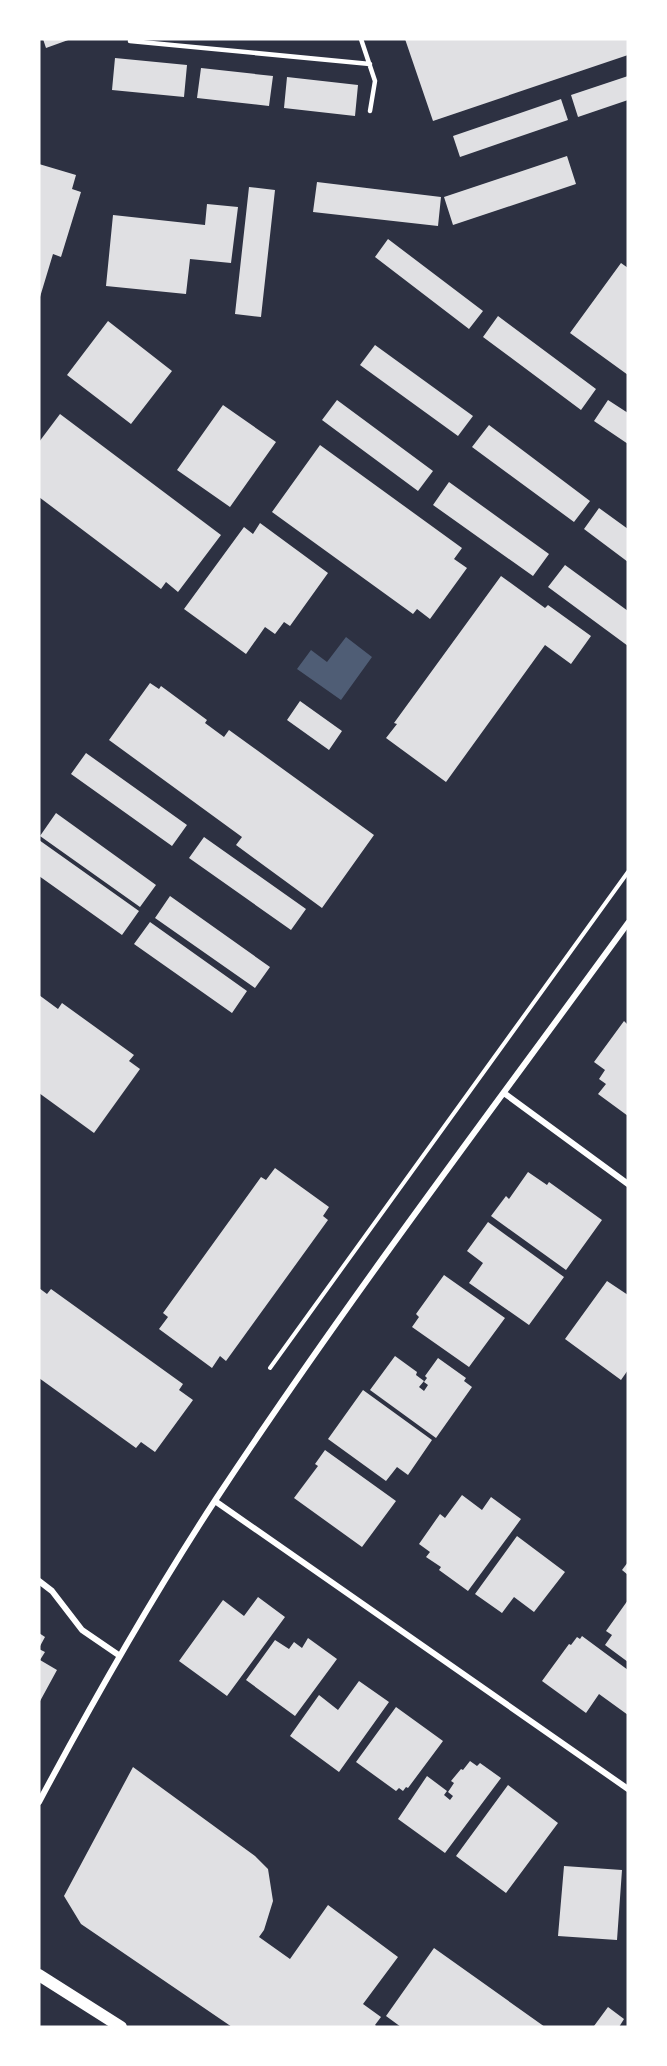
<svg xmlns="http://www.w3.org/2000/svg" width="667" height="2066" viewBox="0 0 667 2066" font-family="'Sofia Sans Condensed',sans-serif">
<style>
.water{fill:#4f5d75}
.building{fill:#e0e0e3}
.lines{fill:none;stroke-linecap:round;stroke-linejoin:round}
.path{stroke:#fff;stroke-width:4}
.service{stroke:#fff;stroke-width:4.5}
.minor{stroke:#fff;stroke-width:6}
.secondary{stroke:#fff;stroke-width:12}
</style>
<rect width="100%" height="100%" fill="#2d3142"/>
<path class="water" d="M 346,637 L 372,657 L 341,700 L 297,669 L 311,650 L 327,662 Z"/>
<path class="building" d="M 43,39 L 71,39 L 46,48 Z
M 405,39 L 628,39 L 628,55 L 433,121 Z
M 115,58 L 187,65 L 184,97 L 112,90 Z
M 201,68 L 273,76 L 269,106 L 197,98 Z
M 628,76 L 628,100 L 578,117 L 571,95 Z
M 287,77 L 358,85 L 355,116 L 284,108 Z
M 561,99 L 568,120 L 460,157 L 453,136 Z
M 567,156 L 576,184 L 453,225 L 444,197 Z
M 39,164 L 76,175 L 72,189 L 81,192 L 61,257 L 53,254 L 40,297 Z
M 317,182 L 441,197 L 438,226 L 313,212 Z
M 249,187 L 275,190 L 261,317 L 235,314 Z
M 207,204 L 238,207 L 231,263 L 190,259 L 186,294 L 106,286 L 113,215 L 205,225 Z
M 388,239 L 483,311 L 469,329 L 375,257 Z
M 621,263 L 628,268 L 628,375 L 570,333 Z
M 498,316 L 596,389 L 581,410 L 483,337 Z
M 108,321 L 172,371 L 131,424 L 67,375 Z
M 375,345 L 473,416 L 458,436 L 360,365 Z
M 337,400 L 433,471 L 418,491 L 322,420 Z
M 608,400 L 628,413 L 628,444 L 594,421 Z
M 223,405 L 276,442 L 230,507 L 177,470 Z
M 60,414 L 221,535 L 178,592 L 166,582 L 161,589 L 39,497 L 39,442 Z
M 489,425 L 590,501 L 574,522 L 472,447 Z
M 320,445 L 462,548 L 454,559 L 467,568 L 430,619 L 417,609 L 413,614 L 272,512 Z
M 449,482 L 549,554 L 533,576 L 433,505 Z
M 599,508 L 628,529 L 628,562 L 584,529 Z
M 260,523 L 328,573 L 290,626 L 284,622 L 275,634 L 265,627 L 246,654 L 184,609 L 244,527 L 253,534 Z
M 565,565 L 628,611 L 628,646 L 548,587 Z
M 501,576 L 545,608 L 548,605 L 591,636 L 571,664 L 545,645 L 446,782 L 386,738 L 397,724 L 394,723 Z
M 150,683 L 159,689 L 161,686 L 207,720 L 205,723 L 224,737 L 229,730 L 374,835 L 322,908 L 236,845 L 242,837 L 109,740 Z
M 300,701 L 342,731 L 329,750 L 287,720 Z
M 86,753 L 187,825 L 172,846 L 71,774 Z
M 56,813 L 156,885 L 140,907 L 40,836 Z
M 204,837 L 306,909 L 291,930 L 189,858 Z
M 39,840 L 139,911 L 122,935 L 39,876 Z
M 170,896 L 270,967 L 255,988 L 155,918 Z
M 150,922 L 247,991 L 232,1013 L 134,944 Z
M 39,995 L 58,1009 L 62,1003 L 134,1055 L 129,1061 L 140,1069 L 94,1133 L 39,1093 Z
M 624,1021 L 628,1025 L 628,1116 L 598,1094 L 606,1084 L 599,1079 L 605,1070 L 594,1062 Z
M 275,1168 L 329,1207 L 323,1216 L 328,1220 L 226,1361 L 220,1356 L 212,1368 L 159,1329 L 168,1317 L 163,1313 L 261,1177 L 266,1180 Z
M 528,1172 L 547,1185 L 549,1182 L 602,1220 L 566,1270 L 491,1216 L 506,1196 L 509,1199 Z
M 488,1222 L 564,1277 L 529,1325 L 469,1283 L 483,1263 L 467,1251 Z
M 444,1275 L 505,1318 L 469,1367 L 412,1327 L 419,1317 L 416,1314 Z
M 607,1281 L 628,1295 L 628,1370 L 621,1380 L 565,1339 Z
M 39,1288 L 47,1294 L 51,1289 L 183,1384 L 179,1390 L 193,1400 L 155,1452 L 141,1442 L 136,1448 L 39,1378 Z
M 395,1356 L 417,1372 L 416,1375 L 424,1381 L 419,1387 L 424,1391 L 428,1385 L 424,1382 L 427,1378 L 425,1376 L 438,1358 L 466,1378 L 464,1381 L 472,1387 L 436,1438 L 370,1390 Z
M 363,1390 L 432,1440 L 408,1475 L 397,1467 L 386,1481 L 328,1439 Z
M 325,1450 L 396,1501 L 362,1547 L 294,1498 L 318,1466 L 315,1464 Z
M 462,1495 L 482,1510 L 491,1497 L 521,1519 L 468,1591 L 439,1570 L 441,1567 L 426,1557 L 430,1552 L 419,1544 L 440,1514 L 445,1518 Z
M 517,1536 L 565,1572 L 534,1612 L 514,1597 L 502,1613 L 475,1594 Z
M 628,1562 L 628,1575 L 622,1570 Z
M 258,1597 L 285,1617 L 227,1696 L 179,1661 L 223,1600 L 244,1616 Z
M 628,1600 L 628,1662 L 605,1645 L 612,1635 L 606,1631 Z
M 39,1633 L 45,1637 L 39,1648 Z
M 582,1636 L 628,1670 L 628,1715 L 599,1694 L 586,1713 L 542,1681 L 569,1644 L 571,1645 L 577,1637 L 580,1639 Z
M 308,1638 L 337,1659 L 295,1716 L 246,1680 L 275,1640 L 289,1649 L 294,1642 L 302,1648 Z
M 39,1649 L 45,1652 L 40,1660 L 57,1670 L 39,1703 Z
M 359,1681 L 389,1702 L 339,1772 L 290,1736 L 319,1695 L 338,1710 Z
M 396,1707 L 443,1741 L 408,1788 L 406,1787 L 403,1791 L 399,1788 L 396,1791 L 356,1762 Z
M 470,1761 L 477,1766 L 480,1763 L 501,1778 L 445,1853 L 398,1819 L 427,1776 L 447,1791 L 444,1795 L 450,1800 L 453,1796 L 448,1792 L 454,1783 L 451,1781 L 461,1769 L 463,1770 Z
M 133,1767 L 255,1856 L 268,1869 L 273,1901 L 264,1930 L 259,1937 L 290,1959 L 328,1905 L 398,1957 L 363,2004 L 381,2017 L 375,2025 L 377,2027 L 232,2027 L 81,1924 L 64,1896 Z
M 508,1785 L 558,1823 L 506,1893 L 456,1856 Z
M 564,1866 L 622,1870 L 617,1940 L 558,1936 Z
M 434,1948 L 545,2027 L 401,2027 L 386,2016 Z
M 608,2007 L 624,2019 L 619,2027 L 596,2027 L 594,2026 Z"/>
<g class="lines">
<path class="path" d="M 270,1368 L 628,872"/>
<path class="service" d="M 361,39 L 375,81 L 370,111
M 130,41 L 370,64"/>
<path class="minor" d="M 504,1093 L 628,1184
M 215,1501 L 628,1789
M 39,1581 L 52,1591 L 82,1630 L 120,1656
M 39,1802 C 94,1699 152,1597 216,1499 C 346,1302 489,1114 628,923"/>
<path class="secondary" d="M 39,1975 L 121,2027"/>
</g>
<rect width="667" height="2066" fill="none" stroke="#ffffff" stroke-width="81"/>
</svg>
